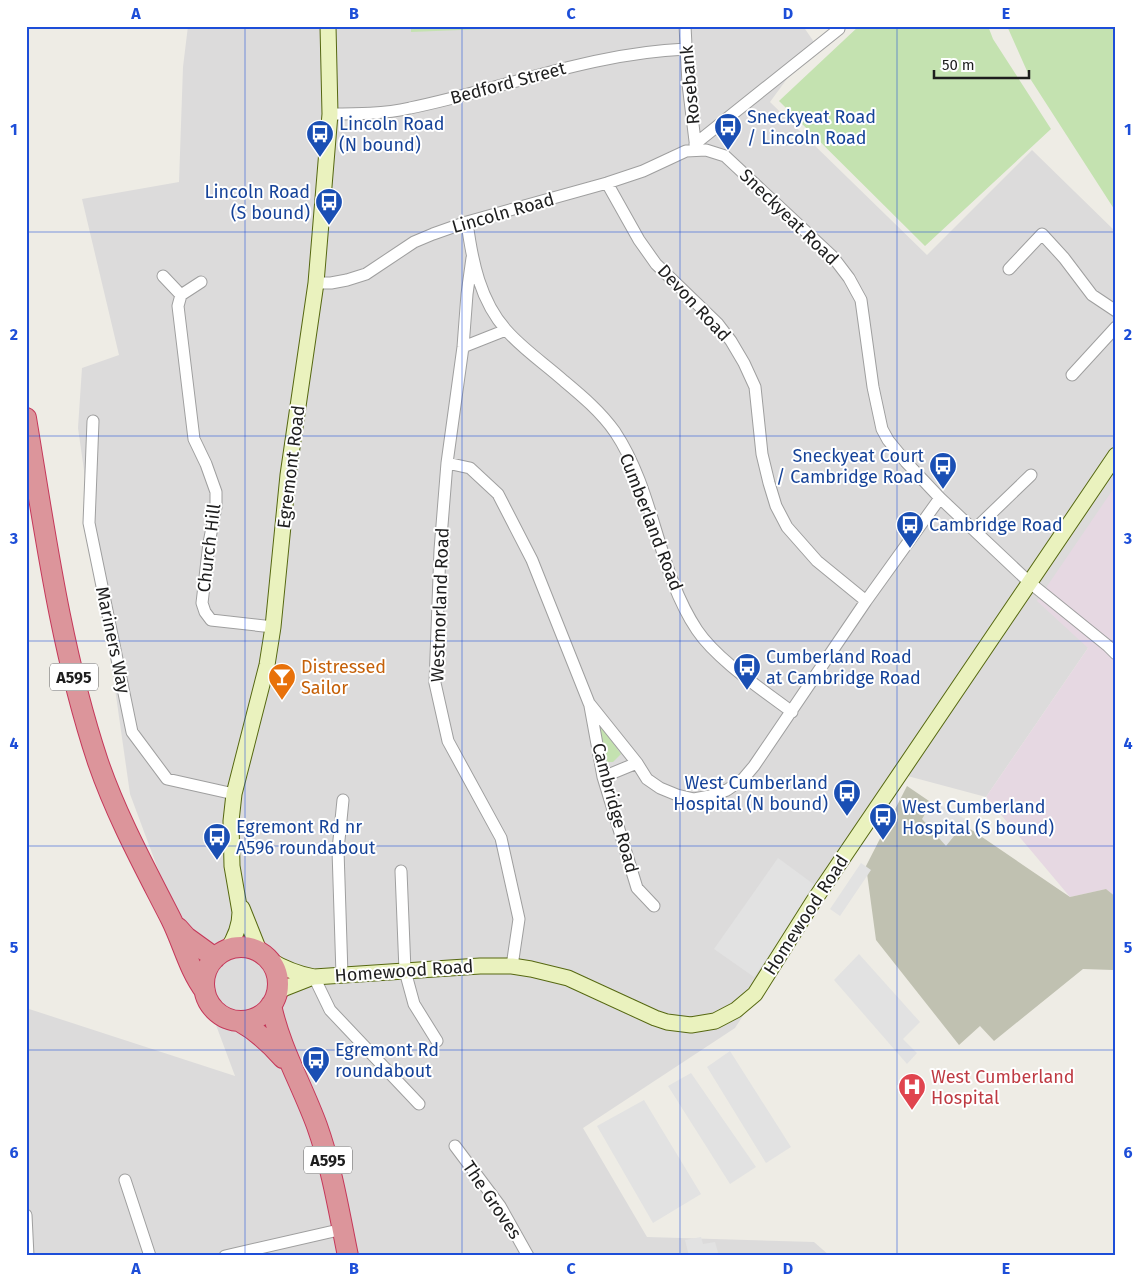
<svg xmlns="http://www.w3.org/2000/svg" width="1142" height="1282" viewBox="0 0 1142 1282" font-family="'Fira Sans',sans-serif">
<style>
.residential{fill:#dcdbdb}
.industrial{fill:#e6d8e2}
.construction{fill:#c0c1b1}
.grass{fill:#c4e2b0}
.parking{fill:#e2e2e2}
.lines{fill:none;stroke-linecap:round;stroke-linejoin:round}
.street-casing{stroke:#9f9f9f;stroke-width:13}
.secondary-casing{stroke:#566811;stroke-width:17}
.highway-casing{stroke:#c5385a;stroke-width:22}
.street{stroke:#fff;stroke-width:11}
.secondary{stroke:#eaf2be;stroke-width:15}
.highway{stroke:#dc959b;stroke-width:20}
.grid{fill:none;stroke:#1d4ed8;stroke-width:1;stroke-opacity:0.55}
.labels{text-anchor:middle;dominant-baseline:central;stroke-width:4;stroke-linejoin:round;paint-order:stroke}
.shield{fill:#fff;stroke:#626262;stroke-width:1}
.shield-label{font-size:16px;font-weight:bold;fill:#1e1e1e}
.street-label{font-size:18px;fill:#1e1e1e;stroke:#fff}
.transit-label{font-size:18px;fill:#164399;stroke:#fff;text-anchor:start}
.food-label{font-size:18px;fill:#c56008;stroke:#fff;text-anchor:start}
.health-label{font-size:18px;fill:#be3a42;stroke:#fff;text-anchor:start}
.neatline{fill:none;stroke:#1d4ed8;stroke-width:2}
.grid-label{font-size:16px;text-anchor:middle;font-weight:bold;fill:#1d4ed8}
</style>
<rect width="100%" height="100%" fill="#eeece5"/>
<path class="residential" d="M 188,26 L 803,26 L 814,42 L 770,102 L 927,255 L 1032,150 L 1116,232 L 1116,488 L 1088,648 L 986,797 L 900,774 L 735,1028 L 583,1128 L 647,1237 L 814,1242 L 830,1256 L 26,1256 L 26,1008 L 235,1076 L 130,794 L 78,428 L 82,368 L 119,355 L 82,199 L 179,182 L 183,67 Z"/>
<path class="industrial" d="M 1116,485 L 1116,897 L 1106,889 L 1070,897 L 986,797 L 1088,648 L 1037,601 Z"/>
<path class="construction" d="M 907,786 L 1070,897 L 1106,889 L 1116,897 L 1116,973 L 1113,970 L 1083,969 L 994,1041 L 980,1026 L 959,1045 L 876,940 L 866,866 Z"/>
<path class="grass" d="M 411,26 L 561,26 L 411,32 Z
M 859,26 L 988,26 L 993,39 L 1051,129 L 925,246 L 779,101 Z
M 1007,26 L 1116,26 L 1116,212 L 1031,80 Z
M 598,722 L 621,754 L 613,762 L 605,762 Z"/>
<path class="parking" d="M 933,801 L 967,820 L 946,846 L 922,819 Z
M 778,858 L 816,886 L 754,977 L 714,949 Z
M 861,863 L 871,870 L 840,916 L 830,909 Z
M 859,954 L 920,1022 L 903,1039 L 917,1053 L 907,1064 L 834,980 Z
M 730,1051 L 791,1147 L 766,1163 L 707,1067 Z
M 691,1073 L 756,1167 L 730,1184 L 668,1086 Z
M 644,1100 L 701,1194 L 653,1223 L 597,1126 Z
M 701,1237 L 703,1244 L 715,1242 L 719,1256 L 689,1256 L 685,1240 Z"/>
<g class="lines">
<defs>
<path id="street" d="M 685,26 L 688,84 L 696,149
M 330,114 C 357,114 384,114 410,108 C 503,89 590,53 686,49
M 695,144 L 839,29
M 607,183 L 639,240 L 656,264 L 718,324 L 731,341 L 744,363 L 755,387 L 762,454 L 769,483 L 776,506 L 787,527 L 817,561 L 866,601
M 467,222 C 472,261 480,301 507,331 C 524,350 545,364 564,381 C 582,396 601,412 615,432 C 655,492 657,570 697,630 C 717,660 763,690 792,712
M 472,258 L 467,294 L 463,347 L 447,463 L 440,550 L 435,683 L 448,741 L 501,838 L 519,919 L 512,966
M 1009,269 L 1042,234 L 1064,258 L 1092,295 L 1116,311
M 163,276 L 181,295
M 201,282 L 181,295 L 178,306 L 194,439 L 206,464 L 216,492 L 216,507 L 209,543 L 202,603 L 205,612 L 211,620 L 273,627
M 316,283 L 331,283 L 347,280 L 366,274 L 414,242 L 433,234 L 467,222 L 607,183 L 643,171 L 686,151 L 706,150 L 725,156 L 833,257 L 849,278 L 861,300 L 873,387 L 882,429 L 888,440 L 906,462 L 940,498 L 1029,582 L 1108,646 L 1116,654
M 463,347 L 506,330
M 1072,375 L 1116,327
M 93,421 L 89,523 L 132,732 L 167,779 L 234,794
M 447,463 L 470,468 L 498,494 L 532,560 L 589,703 L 637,763 L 647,779 L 660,788 L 677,795 L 694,799 L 710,796 L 727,790 L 743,779 L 754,766 L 866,601 L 940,498
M 975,529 L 1031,475
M 590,706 L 603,777 L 637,888 L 654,906
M 603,777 L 637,763
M 401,871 L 405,971 L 414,1004 L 437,1041
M 342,975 L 338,850 L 343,800
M 314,977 L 330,1010 L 419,1104
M 455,1146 L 500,1206 L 528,1256
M 125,1180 L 150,1256
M 26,1215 L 28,1256
M 225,1256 L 343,1229"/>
<path id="secondary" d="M 242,908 L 260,953
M 227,950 C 235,938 240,927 240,912 L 232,866 L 231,821 L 234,794 L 267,665 L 273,627 L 288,475 L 316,283 L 330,114 L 328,26
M 268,959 C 283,968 297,974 314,977 L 480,966 L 512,966 L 531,969 L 568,978 L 655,1018 L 667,1022 L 691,1025 L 715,1021 L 736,1010 L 755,994 L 813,902 L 1116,455
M 276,993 L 285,988 L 313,977"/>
<path id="highway" d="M 26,418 C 45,533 61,651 98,762 C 117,817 145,868 171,919 C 183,943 189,970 205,991
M 178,928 L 186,937 L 215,958
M204 984a37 37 0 1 1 74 0a37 37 0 1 1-74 0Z
M 271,1005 C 280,1048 302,1085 317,1126 C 332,1168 339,1212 348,1256
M 239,1021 C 257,1031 270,1043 283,1058"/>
</defs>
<use href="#street" class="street-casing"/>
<use href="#secondary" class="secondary-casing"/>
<use href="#highway" class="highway-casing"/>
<use href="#street" class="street"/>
<use href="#secondary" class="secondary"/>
<use href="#highway" class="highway"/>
</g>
<path class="grid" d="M 245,26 L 245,1256M 462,26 L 462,1256M 680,26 L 680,1256M 897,26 L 897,1256M 26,232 L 1116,232M 26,436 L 1116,436M 26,641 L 1116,641M 26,846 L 1116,846M 26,1050 L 1116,1050"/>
<defs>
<symbol id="bus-pin" viewBox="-11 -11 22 30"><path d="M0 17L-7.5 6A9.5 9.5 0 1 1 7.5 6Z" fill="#1a4fb4" stroke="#fff"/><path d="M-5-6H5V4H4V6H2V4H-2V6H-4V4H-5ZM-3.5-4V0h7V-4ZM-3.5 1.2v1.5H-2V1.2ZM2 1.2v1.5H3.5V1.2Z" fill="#fff"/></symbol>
<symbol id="bar-pin" viewBox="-11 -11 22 30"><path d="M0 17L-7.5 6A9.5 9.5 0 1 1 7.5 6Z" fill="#e8710a" stroke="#fff"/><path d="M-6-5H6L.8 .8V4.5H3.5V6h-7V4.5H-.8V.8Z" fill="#fff"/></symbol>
<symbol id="hospital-pin" viewBox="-11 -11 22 30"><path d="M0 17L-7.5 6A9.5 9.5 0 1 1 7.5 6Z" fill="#e0444e" stroke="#fff"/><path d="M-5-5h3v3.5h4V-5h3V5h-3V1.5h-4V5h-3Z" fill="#fff"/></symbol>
</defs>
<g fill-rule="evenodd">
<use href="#bus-pin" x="712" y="111" width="32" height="43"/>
<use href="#bus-pin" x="304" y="118" width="32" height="43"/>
<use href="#bus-pin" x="313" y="186" width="32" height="43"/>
<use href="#bus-pin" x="927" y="450" width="32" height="43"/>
<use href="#bus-pin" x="894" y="509" width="32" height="43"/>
<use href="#bus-pin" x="731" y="651" width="32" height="43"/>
<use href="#bar-pin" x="266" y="661" width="32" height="43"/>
<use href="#bus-pin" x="831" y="777" width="32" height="43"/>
<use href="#bus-pin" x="867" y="801" width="32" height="43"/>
<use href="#bus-pin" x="201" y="821" width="32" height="43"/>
<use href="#bus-pin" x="300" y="1044" width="32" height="43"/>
<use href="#hospital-pin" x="896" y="1071" width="32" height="43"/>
</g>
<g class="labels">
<g class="shield">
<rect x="50" y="663.5" width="48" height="27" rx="4"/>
<rect x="304" y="1146.5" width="48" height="27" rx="4"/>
</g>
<g class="shield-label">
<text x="74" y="677">A595</text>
<text x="328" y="1160">A595</text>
</g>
<g class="street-label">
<text transform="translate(508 83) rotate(-15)">Bedford Street</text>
<text transform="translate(690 85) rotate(-95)">Rosebank</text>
<text transform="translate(503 213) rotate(-16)">Lincoln Road</text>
<text transform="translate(789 217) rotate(44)">Sneckyeat Road</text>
<text transform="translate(694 303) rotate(47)">Devon Road</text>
<text transform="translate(291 467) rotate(-83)">Egremont Road</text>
<text transform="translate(651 522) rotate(69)">Cumberland Road</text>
<text transform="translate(209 548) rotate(-83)">Church Hill</text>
<text transform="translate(440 605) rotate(-88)">Westmorland Road</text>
<text transform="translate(113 640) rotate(78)">Mariners Way</text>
<text transform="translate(615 808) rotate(75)">Cambridge Road</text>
<text transform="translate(806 915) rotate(-57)">Homewood Road</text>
<text transform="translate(404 971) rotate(-4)">Homewood Road</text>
<text transform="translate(492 1200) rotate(56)">The Groves</text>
</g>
<g class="transit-label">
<text x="747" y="117">Sneckyeat Road<tspan x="747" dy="21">/ Lincoln Road</tspan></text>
<text x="339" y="124">Lincoln Road<tspan x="339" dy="21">(N bound)</tspan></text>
<text x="310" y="192" text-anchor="end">Lincoln Road<tspan x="310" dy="21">(S bound)</tspan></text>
<text x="924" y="456" text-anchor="end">Sneckyeat Court<tspan x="924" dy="21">/ Cambridge Road</tspan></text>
<text x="929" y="525">Cambridge Road</text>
<text x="766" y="657">Cumberland Road<tspan x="766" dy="21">at Cambridge Road</tspan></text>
<text x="828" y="783" text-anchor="end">West Cumberland<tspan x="828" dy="21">Hospital (N bound)</tspan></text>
<text x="902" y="807">West Cumberland<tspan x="902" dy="21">Hospital (S bound)</tspan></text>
<text x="236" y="827">Egremont Rd nr<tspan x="236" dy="21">A596 roundabout</tspan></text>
<text x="335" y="1050">Egremont Rd<tspan x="335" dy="21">roundabout</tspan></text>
</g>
<g class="food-label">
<text x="301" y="667">Distressed<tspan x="301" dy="21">Sailor</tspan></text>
</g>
<g class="health-label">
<text x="931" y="1077">West Cumberland<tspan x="931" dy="21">Hospital</tspan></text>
</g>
</g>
<rect width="1142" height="1282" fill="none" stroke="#ffffff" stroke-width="55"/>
<path d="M934 70v8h95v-8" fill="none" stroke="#1e1e1e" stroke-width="2.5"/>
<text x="942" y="70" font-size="15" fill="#1e1e1e" stroke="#ffffff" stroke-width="4" paint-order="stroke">50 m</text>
<rect x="28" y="28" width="1086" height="1226" class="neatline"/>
<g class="grid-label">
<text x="136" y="19">A</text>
<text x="354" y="19">B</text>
<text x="571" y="19">C</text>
<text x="788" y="19">D</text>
<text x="1006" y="19">E</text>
<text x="14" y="135">1</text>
<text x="1128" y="135">1</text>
<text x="14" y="340">2</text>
<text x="1128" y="340">2</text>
<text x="14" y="544">3</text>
<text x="1128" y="544">3</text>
<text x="14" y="749">4</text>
<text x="1128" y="749">4</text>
<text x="14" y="953">5</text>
<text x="1128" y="953">5</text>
<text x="14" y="1158">6</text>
<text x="1128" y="1158">6</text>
<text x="136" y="1274">A</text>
<text x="354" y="1274">B</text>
<text x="571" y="1274">C</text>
<text x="788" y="1274">D</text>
<text x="1006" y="1274">E</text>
</g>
</svg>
